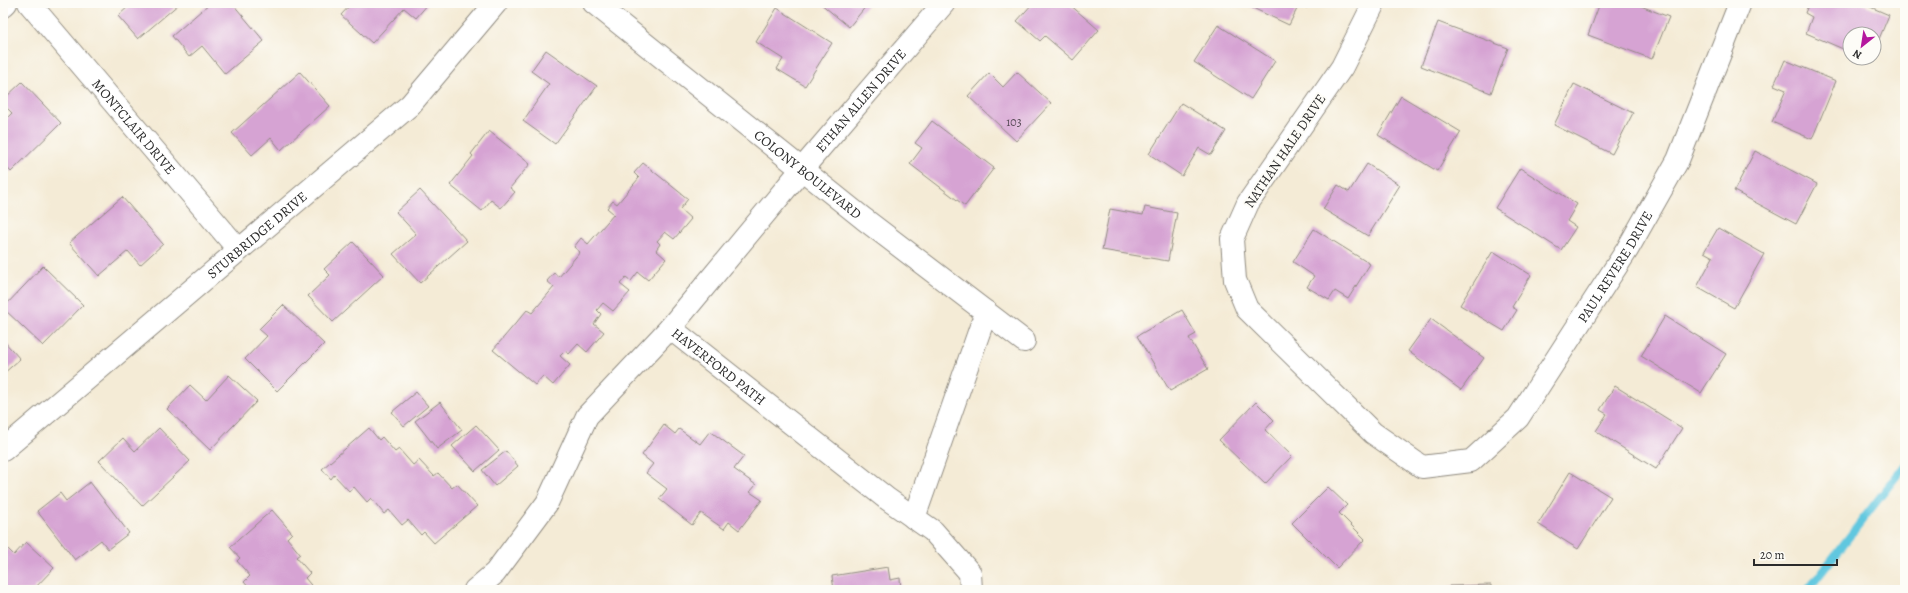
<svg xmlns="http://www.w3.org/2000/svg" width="1908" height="593" viewBox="0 0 1908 593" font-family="Alegreya,serif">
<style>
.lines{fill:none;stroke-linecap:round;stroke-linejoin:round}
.stream{stroke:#61c7df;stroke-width:8}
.building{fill:#d6a3d3}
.street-casing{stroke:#908b80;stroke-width:24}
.street{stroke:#fff;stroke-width:22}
.labels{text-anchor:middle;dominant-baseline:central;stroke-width:4;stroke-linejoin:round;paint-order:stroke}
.number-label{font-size:12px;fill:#564955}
.street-label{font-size:14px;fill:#2b2b2b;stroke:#fdfcf7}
</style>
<rect width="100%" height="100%" fill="#fdfcf7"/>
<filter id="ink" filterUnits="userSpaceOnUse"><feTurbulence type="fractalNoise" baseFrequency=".025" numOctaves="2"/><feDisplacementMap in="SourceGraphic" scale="8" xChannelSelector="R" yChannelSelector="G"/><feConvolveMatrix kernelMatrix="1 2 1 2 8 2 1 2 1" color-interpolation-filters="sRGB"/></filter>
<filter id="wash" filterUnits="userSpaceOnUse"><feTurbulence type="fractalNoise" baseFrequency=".012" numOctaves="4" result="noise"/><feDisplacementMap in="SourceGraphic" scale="16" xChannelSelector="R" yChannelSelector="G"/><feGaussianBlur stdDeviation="0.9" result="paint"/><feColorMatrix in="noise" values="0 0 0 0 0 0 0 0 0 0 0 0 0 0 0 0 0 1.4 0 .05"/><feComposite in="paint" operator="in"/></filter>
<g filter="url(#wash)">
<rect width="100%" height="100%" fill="#f4ebd6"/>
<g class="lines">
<path class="stream" d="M 1808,590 L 1905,465"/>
</g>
<g id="blocks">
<path class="building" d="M 129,3 L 180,3 L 138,39 L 118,16 L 130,5 Z
M 210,3 L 232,3 L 264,41 L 225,74 L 202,46 L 189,57 L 172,36 Z
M 352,3 L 429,3 L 416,18 L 404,8 L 372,43 L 341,15 Z
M 820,3 L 864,3 L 867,5 L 849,27 Z
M 1033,3 L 1068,3 L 1099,30 L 1073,60 L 1045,36 L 1040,41 L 1017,21 Z
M 1242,3 L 1309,3 L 1307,8 L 1299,5 L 1289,25 Z
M 1600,3 L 1633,3 L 1669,17 L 1652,59 L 1588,35 Z
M 1809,3 L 1861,3 L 1889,15 L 1874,51 L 1874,34 L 1850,34 L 1850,52 L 1806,33 L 1812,17 L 1805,13 Z
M 777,8 L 832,43 L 805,86 L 777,69 L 783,59 L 756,42 Z
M 1438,22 L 1508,48 L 1491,93 L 1421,66 Z
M 1218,25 L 1275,61 L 1251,99 L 1194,62 Z
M 546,50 L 597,86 L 555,144 L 523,121 L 549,84 L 531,71 Z
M 1785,60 L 1836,81 L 1812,139 L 1772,122 L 1786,90 L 1774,85 Z
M 300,72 L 330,106 L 281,150 L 271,138 L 252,155 L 232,133 Z
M 1017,72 L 1051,103 L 1016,141 L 968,96 L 989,73 L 1003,87 Z
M 22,82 L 61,123 L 11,172 L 3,163 L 3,122 L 12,113 L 3,104 L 3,100 Z
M 1574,84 L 1633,113 L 1612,154 L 1554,125 Z
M 1401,96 L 1461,132 L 1437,171 L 1378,135 Z
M 1181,103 L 1226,131 L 1211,155 L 1199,148 L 1182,176 L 1149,154 Z
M 932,121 L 994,168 L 965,206 L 910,164 L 922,148 L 915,143 Z
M 489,131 L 530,164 L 510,188 L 515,192 L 501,208 L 491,200 L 482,211 L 450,185 L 473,156 L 471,154 Z
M 1755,151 L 1817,184 L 1796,224 L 1734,191 Z
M 643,163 L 688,199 L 680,209 L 691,219 L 674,239 L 665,232 L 657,241 L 660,244 L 656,250 L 666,259 L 648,280 L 638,272 L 631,281 L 626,277 L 620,284 L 630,292 L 613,311 L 603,303 L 597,310 L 601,314 L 594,324 L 604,332 L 587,352 L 578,344 L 569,354 L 565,351 L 560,356 L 570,365 L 553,385 L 543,376 L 535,385 L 493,350 L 527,310 L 532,313 L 554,287 L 547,281 L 554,273 L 559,277 L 580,252 L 574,247 L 581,238 L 588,244 L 614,214 L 607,208 L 613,201 L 617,204 L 639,178 L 634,173 Z
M 1367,164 L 1400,185 L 1368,236 L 1323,209 L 1338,185 L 1349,192 Z
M 1520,168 L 1577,204 L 1567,221 L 1576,227 L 1561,250 L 1495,208 Z
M 420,190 L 467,241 L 420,283 L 393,254 L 416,234 L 396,212 Z
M 122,197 L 163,244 L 140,265 L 128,251 L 99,276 L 69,243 Z
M 1145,207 L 1177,213 L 1168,261 L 1102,250 L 1110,209 L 1143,215 Z
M 1718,228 L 1764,254 L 1734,308 L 1697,287 L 1713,257 L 1704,252 Z
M 1314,229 L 1370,264 L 1348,299 L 1335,291 L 1329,300 L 1307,287 L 1314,276 L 1293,262 Z
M 353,242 L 384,275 L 333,322 L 308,296 L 330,275 L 324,269 Z
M 1493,251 L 1531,275 L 1512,307 L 1517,310 L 1504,331 L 1460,305 Z
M 43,266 L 83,305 L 43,346 L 3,308 Z
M 283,305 L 324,344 L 277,391 L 245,359 L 267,336 L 259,329 Z
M 1182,310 L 1196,334 L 1189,338 L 1208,369 L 1170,391 L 1137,336 Z
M 1665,316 L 1726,354 L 1701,393 L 1641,356 Z
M 1431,319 L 1484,358 L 1461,390 L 1408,351 Z
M 3,340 L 20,359 L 3,374 Z
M 229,375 L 257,401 L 210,450 L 167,409 L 190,385 L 206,400 Z
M 1615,386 L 1682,428 L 1656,469 L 1596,431 L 1607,414 L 1600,410 Z
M 416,392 L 428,406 L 404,426 L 392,412 Z
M 440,402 L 462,430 L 437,449 L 415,421 Z
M 1256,402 L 1274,420 L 1265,430 L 1292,456 L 1265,484 L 1219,440 Z
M 476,425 L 499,450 L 475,471 L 452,446 Z
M 664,425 L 675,434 L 679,429 L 700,444 L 710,431 L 744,456 L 734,469 L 756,485 L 750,492 L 762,500 L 739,530 L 729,522 L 724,529 L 701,513 L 692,525 L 659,499 L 667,489 L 646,473 L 653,464 L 642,455 Z
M 159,428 L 190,461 L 142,506 L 99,461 L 123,438 L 135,451 Z
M 369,428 L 379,440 L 382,437 L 395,452 L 399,449 L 413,465 L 419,460 L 434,476 L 438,473 L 452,488 L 457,484 L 477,506 L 434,543 L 424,532 L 421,535 L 408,520 L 402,525 L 389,510 L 384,514 L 371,498 L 367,502 L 354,487 L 349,491 L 334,475 L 331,479 L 322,469 Z
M 506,451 L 518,466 L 495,486 L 482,470 Z
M 1570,472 L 1611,497 L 1578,549 L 1538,524 Z
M 90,482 L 129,533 L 108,549 L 101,540 L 75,560 L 37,511 L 60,493 L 66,501 Z
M 1328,487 L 1347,505 L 1339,513 L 1365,539 L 1337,568 L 1292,523 Z
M 272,510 L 292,533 L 287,538 L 300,554 L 296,557 L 310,573 L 305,578 L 315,590 L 251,590 L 244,582 L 250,576 L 237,561 L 240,558 L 230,547 Z
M 26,542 L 54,568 L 33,590 L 3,590 L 3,550 L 6,547 L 14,555 Z
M 888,567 L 890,580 L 900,578 L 901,590 L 834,590 L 832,576 Z
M 1491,585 L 1491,590 L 1449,590 L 1449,586 Z"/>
</g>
</g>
<g filter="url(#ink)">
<use href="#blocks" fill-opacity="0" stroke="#908b80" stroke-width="1"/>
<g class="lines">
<defs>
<g id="street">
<path id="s1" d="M 29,3 L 239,250"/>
<path id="s2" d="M 594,3 L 864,219 L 1024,341"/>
<path id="s3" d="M 1374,3 L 1342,67 L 1248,203 L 1232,239 L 1235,280 L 1247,309 L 1373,433 L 1422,467 L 1471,461 L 1518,418 L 1627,250 L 1678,160 L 1740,3"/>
<path d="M 3,6 L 6,3"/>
<path id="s4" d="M 670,328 L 886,498 L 933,531 L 970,573 L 971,590"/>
<path id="s5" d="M 3,450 L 410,105 L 496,3"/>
<path d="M 914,518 L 986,312"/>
<path id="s6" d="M 475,590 L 495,573 L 547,503 L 587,416 L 670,328 L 802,169 L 944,3"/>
</g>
</defs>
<use href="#street" class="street-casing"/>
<use href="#street" class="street"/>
</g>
</g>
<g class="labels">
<g class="number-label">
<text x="1014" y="122">103</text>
</g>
<g class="street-label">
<text stroke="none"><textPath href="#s6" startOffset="627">ETHAN ALLEN DRIVE</textPath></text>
<text stroke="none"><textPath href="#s1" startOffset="162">MONTCLAIR DRIVE</textPath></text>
<text transform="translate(1285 151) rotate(-56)">NATHAN HALE DRIVE</text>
<text stroke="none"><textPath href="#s2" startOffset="274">COLONY BOULEVARD</textPath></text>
<text stroke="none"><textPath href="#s5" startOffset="333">STURBRIDGE DRIVE</textPath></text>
<text stroke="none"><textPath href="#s3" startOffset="878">PAUL REVERE DRIVE</textPath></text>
<text stroke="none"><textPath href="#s4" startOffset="62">HAVERFORD PATH</textPath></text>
</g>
</g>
<rect width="1908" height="593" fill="none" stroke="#fdfcf7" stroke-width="16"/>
<g transform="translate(1862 46) rotate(210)"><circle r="19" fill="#fdfcf7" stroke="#a9a8a5"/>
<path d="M0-3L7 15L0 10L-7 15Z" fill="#b5179e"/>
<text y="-6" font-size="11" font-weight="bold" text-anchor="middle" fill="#2b2b2b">N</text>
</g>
<path d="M1754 559v6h83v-6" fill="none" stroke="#2b2b2b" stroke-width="2"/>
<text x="1760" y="559" font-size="12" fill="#2b2b2b" stroke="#fdfcf7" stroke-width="3" paint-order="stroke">20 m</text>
</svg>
